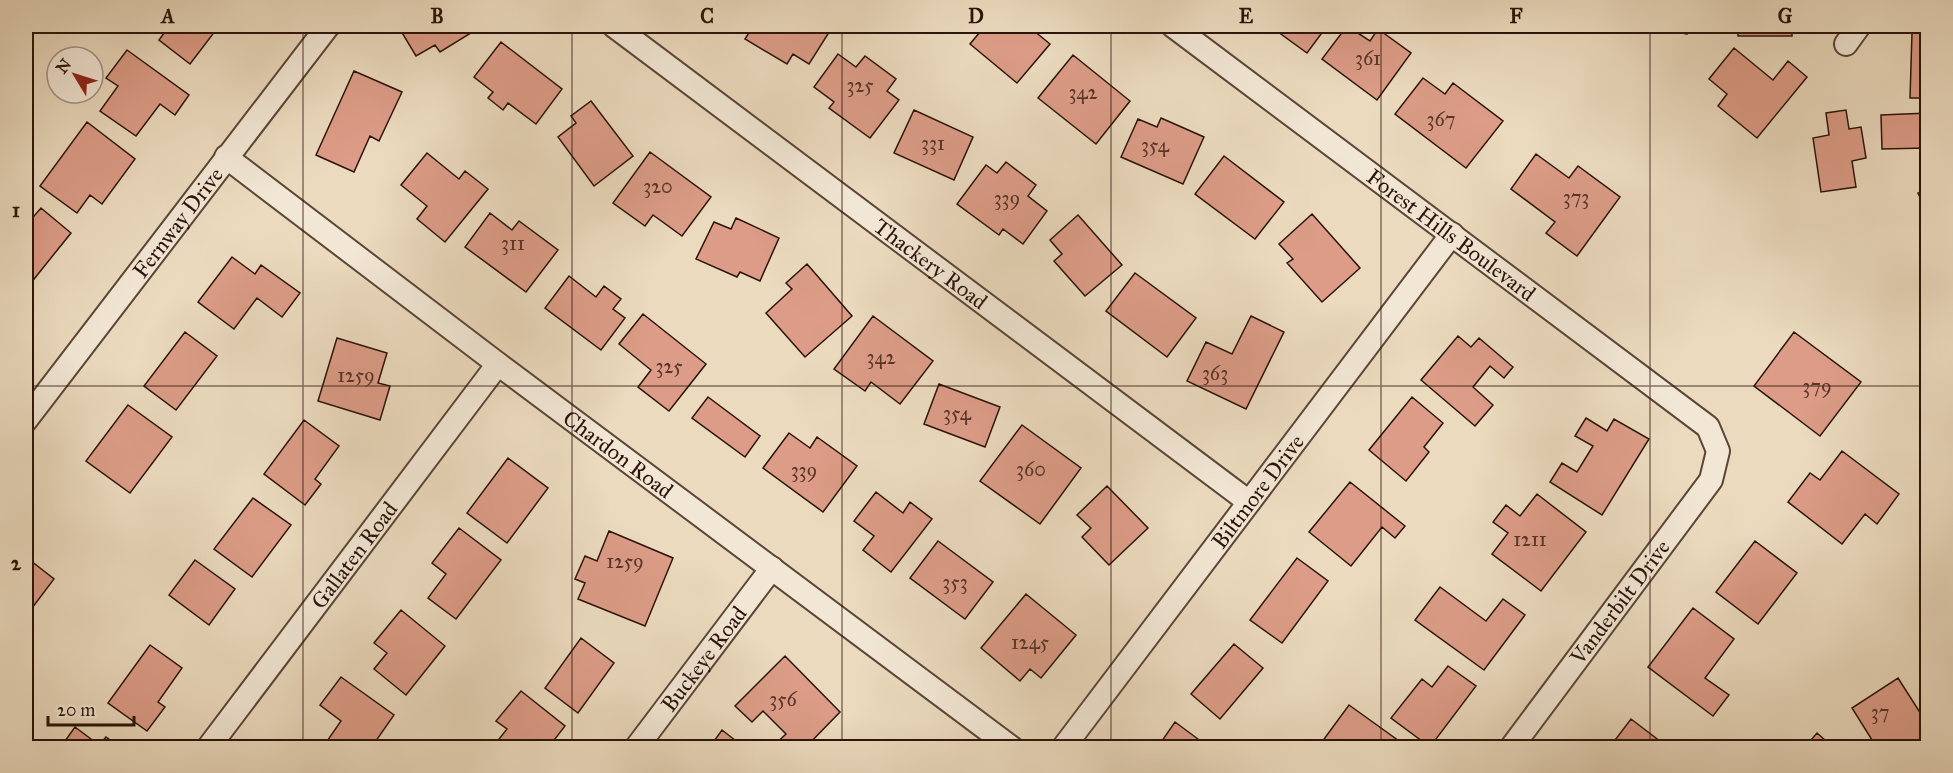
<svg xmlns="http://www.w3.org/2000/svg" width="1953" height="773" viewBox="0 0 1953 773" font-family="'IM FELL Great Primer',serif">
<style>
.building{fill:#dc9c87;stroke:#2b1309;stroke-width:1.5}
.lines{fill:none;stroke-linecap:round;stroke-linejoin:round}
.minor-casing{stroke:#5b4536;stroke-width:26}
.minor{stroke:#f2e7d5;stroke-width:22}
.grid{fill:none;stroke:#2b1309;stroke-width:1.5;stroke-opacity:0.55}
.labels{text-anchor:middle;dominant-baseline:central;stroke-width:4.5;stroke-linejoin:round;paint-order:stroke}
.number-label{font-size:20px;fill:#573528}
.street-label{font-size:22px;fill:#2b1309;stroke:#f2e7d5}
.neatline{fill:none;stroke:#2b1309;stroke-width:2}
.grid-label{font-size:20px;text-anchor:middle;font-weight:bold;fill:#2b1309}
</style>
<rect width="100%" height="100%" fill="#ebdabe"/>
<filter id="stains"><feTurbulence type="fractalNoise" baseFrequency=".00333" numOctaves="4"/><feColorMatrix values="0 0 0 0 .2 0 0 0 0 .09 0 0 0 0 .02 0 0 0 .5 -.17"/></filter>
<radialGradient id="worn" r=".72"><stop offset=".6" stop-color="#630" stop-opacity="0"/><stop offset="1" stop-color="#630" stop-opacity=".3"/></radialGradient>
<path class="building" d="M 169,26 L 219,26 L 190,64 L 159,40 Z
M 398,26 L 478,26 L 479,28 L 440,52 L 435,45 L 416,56 Z
M 753,26 L 833,26 L 809,64 L 793,54 L 787,64 L 745,39 Z
M 985,26 L 1028,26 L 1050,44 L 1017,83 L 970,44 Z
M 1270,26 L 1327,26 L 1307,53 Z
M 1347,26 L 1370,41 L 1378,29 L 1411,53 L 1377,100 L 1322,59 Z
M 1653,26 L 1690,26 L 1687,34 Z
M 1738,26 L 1792,26 L 1792,36 L 1738,36 Z
M 1912,33 L 1928,33 L 1928,98 L 1910,98 Z
M 501,42 L 562,89 L 536,124 L 508,103 L 503,110 L 488,98 L 493,92 L 474,77 Z
M 1734,48 L 1773,80 L 1788,61 L 1807,77 L 1757,138 L 1718,106 L 1727,94 L 1709,79 Z
M 127,50 L 189,95 L 175,115 L 160,104 L 136,136 L 100,111 L 118,86 L 106,78 Z
M 838,54 L 856,67 L 865,56 L 896,79 L 887,91 L 899,100 L 870,138 L 829,108 L 834,102 L 814,87 Z
M 1073,55 L 1130,101 L 1096,144 L 1038,98 Z
M 354,71 L 402,92 L 379,141 L 370,136 L 354,172 L 316,155 Z
M 1423,78 L 1445,94 L 1453,83 L 1503,121 L 1466,168 L 1395,114 Z
M 591,101 L 633,156 L 594,186 L 558,137 L 576,123 L 571,116 Z
M 914,110 L 973,137 L 954,180 L 894,153 Z
M 1846,110 L 1849,129 L 1861,127 L 1866,158 L 1852,161 L 1856,187 L 1821,192 L 1813,138 L 1829,135 L 1826,113 Z
M 1928,113 L 1928,161 L 1926,148 L 1882,149 L 1881,115 Z
M 1161,118 L 1204,137 L 1183,184 L 1121,157 L 1138,119 L 1157,127 Z
M 87,122 L 135,159 L 102,204 L 90,195 L 77,213 L 40,186 Z
M 650,152 L 711,197 L 682,236 L 653,215 L 645,226 L 613,203 Z
M 427,153 L 459,179 L 465,171 L 488,189 L 445,242 L 417,219 L 427,206 L 401,185 Z
M 1536,154 L 1569,178 L 1578,166 L 1620,197 L 1577,256 L 1546,233 L 1555,222 L 1511,189 Z
M 1224,156 L 1284,202 L 1255,239 L 1195,194 Z
M 1006,162 L 1036,185 L 1028,196 L 1047,211 L 1023,244 L 1003,229 L 999,235 L 957,204 L 986,165 L 997,173 Z
M 1928,188 L 1928,215 L 1918,193 Z
M 41,208 L 71,233 L 26,289 L 26,221 L 28,223 Z
M 490,213 L 512,230 L 519,221 L 558,250 L 526,292 L 465,247 Z
M 1312,214 L 1360,268 L 1322,302 L 1287,263 L 1293,259 L 1279,244 Z
M 1078,215 L 1122,265 L 1085,296 L 1054,261 L 1062,254 L 1050,240 Z
M 736,218 L 779,238 L 760,281 L 740,272 L 737,277 L 696,259 L 714,222 L 731,229 Z
M 232,257 L 255,274 L 261,265 L 300,293 L 282,317 L 257,298 L 234,329 L 198,302 Z
M 807,264 L 852,316 L 805,357 L 766,313 L 792,289 L 786,283 Z
M 1135,273 L 1196,318 L 1167,357 L 1106,311 Z
M 569,276 L 596,297 L 604,286 L 621,299 L 613,309 L 625,318 L 601,350 L 545,308 Z
M 643,314 L 706,364 L 669,411 L 638,387 L 651,370 L 619,344 Z
M 873,316 L 933,361 L 900,404 L 871,382 L 865,391 L 834,369 Z
M 1251,316 L 1284,332 L 1246,409 L 1187,381 L 1206,342 L 1232,354 Z
M 185,332 L 217,356 L 176,410 L 144,386 Z
M 1794,332 L 1861,382 L 1820,436 L 1754,386 Z
M 1458,336 L 1471,347 L 1479,338 L 1513,367 L 1504,378 L 1490,366 L 1473,387 L 1493,405 L 1475,426 L 1421,380 Z
M 337,338 L 387,353 L 378,383 L 390,386 L 380,420 L 318,401 Z
M 939,384 L 1000,407 L 985,447 L 924,424 Z
M 708,397 L 760,436 L 745,457 L 692,418 Z
M 1412,397 L 1443,423 L 1424,447 L 1429,452 L 1406,481 L 1369,450 Z
M 128,405 L 172,437 L 130,493 L 86,461 Z
M 1586,418 L 1607,431 L 1614,419 L 1649,439 L 1602,515 L 1550,482 L 1562,463 L 1577,472 L 1593,446 L 1575,436 Z
M 304,420 L 339,446 L 315,479 L 321,484 L 305,505 L 264,474 Z
M 1022,425 L 1081,468 L 1040,524 L 980,481 Z
M 789,433 L 810,448 L 817,437 L 857,466 L 823,512 L 763,468 Z
M 1842,451 L 1899,494 L 1877,524 L 1865,514 L 1842,544 L 1788,502 L 1810,473 L 1820,480 Z
M 508,458 L 548,488 L 507,543 L 467,513 Z
M 1350,482 L 1405,526 L 1395,538 L 1382,527 L 1351,566 L 1309,532 Z
M 1107,486 L 1148,528 L 1109,565 L 1082,537 L 1091,528 L 1077,515 Z
M 876,492 L 903,513 L 910,502 L 932,519 L 891,572 L 863,550 L 874,536 L 854,521 Z
M 1537,494 L 1586,532 L 1541,591 L 1492,554 L 1508,533 L 1493,522 L 1506,505 L 1520,516 Z
M 253,498 L 291,525 L 252,577 L 214,549 Z
M 459,528 L 501,560 L 456,619 L 428,598 L 446,574 L 432,563 Z
M 609,531 L 673,558 L 645,626 L 578,599 L 585,583 L 575,579 L 585,556 L 597,561 Z
M 938,541 L 993,582 L 965,619 L 910,578 Z
M 1755,541 L 1797,573 L 1758,624 L 1716,592 Z
M 26,557 L 54,579 L 26,616 Z
M 1297,558 L 1328,581 L 1282,643 L 1250,620 Z
M 195,560 L 235,589 L 209,625 L 169,595 Z
M 1440,587 L 1486,621 L 1503,599 L 1525,615 L 1484,670 L 1415,620 Z
M 1026,594 L 1076,635 L 1041,678 L 1030,669 L 1020,681 L 981,648 Z
M 1693,608 L 1734,639 L 1705,678 L 1729,695 L 1713,716 L 1648,667 Z
M 401,610 L 445,646 L 406,695 L 374,669 L 387,653 L 374,643 Z
M 581,638 L 614,663 L 578,713 L 545,688 Z
M 1234,644 L 1263,668 L 1220,719 L 1191,694 Z
M 150,645 L 182,668 L 158,702 L 165,707 L 147,731 L 108,703 Z
M 785,656 L 840,712 L 805,748 L 771,748 L 786,734 L 763,711 L 752,722 L 735,706 Z
M 1448,666 L 1476,686 L 1430,747 L 1391,718 L 1422,679 L 1432,687 Z
M 341,677 L 394,715 L 371,748 L 330,748 L 325,744 L 341,721 L 320,705 Z
M 1898,678 L 1928,725 L 1928,748 L 1877,748 L 1852,708 Z
M 521,691 L 565,726 L 548,748 L 492,748 L 507,729 L 496,721 Z
M 1349,705 L 1406,746 L 1405,748 L 1321,748 L 1319,746 Z
M 1631,719 L 1665,745 L 1663,748 L 1609,748 Z
M 1175,722 L 1210,748 L 1157,748 Z
M 75,727 L 99,745 L 106,737 L 121,748 L 60,748 Z
M 722,730 L 745,748 L 709,748 Z
M 1817,733 L 1834,748 L 1804,748 Z"/>
<g class="lines">
<defs>
<g id="minor">
<path id="s1" d="M 614,26 L 1249,502"/>
<path id="s2" d="M 1173,26 L 1708,427 L 1718,451 L 1711,480 L 1511,748"/>
<path d="M 1846,44 L 1859,26"/>
<path id="s3" d="M 226,157 L 498,364 L 1012,748"/>
<path id="s4" d="M 26,420 L 328,26"/>
<path id="s5" d="M 208,748 L 498,364"/>
<path id="s6" d="M 636,748 L 772,568"/>
<path id="s7" d="M 1063,748 L 1452,234"/>
</g>
</defs>
<use href="#minor" class="minor-casing"/>
<use href="#minor" class="minor"/>
</g>
<path class="grid" d="M 303,26 L 303,748M 572,26 L 572,748M 842,26 L 842,748M 1111,26 L 1111,748M 1381,26 L 1381,748M 1650,26 L 1650,748M 26,386 L 1928,386"/>
<g class="labels">
<g class="number-label">
<text x="1368" y="58">361</text>
<text x="860" y="85">325</text>
<text x="1083" y="92">342</text>
<text x="1441" y="119">367</text>
<text x="933" y="143">331</text>
<text x="1155" y="145">354</text>
<text x="658" y="186">320</text>
<text x="1576" y="197">373</text>
<text x="1007" y="198">339</text>
<text x="513" y="243">311</text>
<text x="881" y="357">342</text>
<text x="669" y="366">325</text>
<text x="1215" y="373">363</text>
<text x="356" y="375">1259</text>
<text x="1817" y="386">379</text>
<text x="957" y="413">354</text>
<text x="1031" y="469">360</text>
<text x="804" y="470">339</text>
<text x="1530" y="539">1211</text>
<text x="625" y="561">1259</text>
<text x="955" y="582">353</text>
<text x="1030" y="642">1245</text>
<text x="783" y="699">356</text>
<text x="1880" y="712">37</text>
</g>
<g class="street-label">
<text stroke="none"><textPath href="#s4" startOffset="249">Fernway Drive</textPath></text>
<text stroke="none"><textPath href="#s2" startOffset="348">Forest Hills Boulevard</textPath></text>
<text stroke="none"><textPath href="#s1" startOffset="396">Thackery Road</textPath></text>
<text stroke="none"><textPath href="#s3" startOffset="492">Chardon Road</textPath></text>
<text stroke="none"><textPath href="#s7" startOffset="322">Biltmore Drive</textPath></text>
<text stroke="none"><textPath href="#s5" startOffset="242">Gallaten Road</textPath></text>
<text transform="translate(1620 602) rotate(-53)">Vanderbilt Drive</text>
<text stroke="none"><textPath href="#s6" startOffset="112">Buckeye Road</textPath></text>
</g>
</g>
<rect width="1953" height="773" fill="none" stroke="#ebdabe" stroke-width="66"/>
<g transform="translate(75 75) rotate(308)"><circle r="28" fill="#f2e7d5" stroke="#a29283" stroke-width="1.5"/>
<path d="M0-4.5L10 22L0 15L-10 22Z" fill="#8f2418"/>
<text y="-9" font-size="16" font-weight="bold" text-anchor="middle" fill="#2b1309">N</text>
</g>
<path d="M48 716v9h86v-9" fill="none" stroke="#2b1309" stroke-width="3"/>
<text x="57" y="716" font-size="18" fill="#2b1309" stroke="#f2e7d5" stroke-width="4.5" paint-order="stroke">20 m</text>
<rect x="33" y="33" width="1887" height="707" class="neatline"/>
<g class="grid-label">
<text x="168" y="23">A</text>
<text x="437" y="23">B</text>
<text x="707" y="23">C</text>
<text x="976" y="23">D</text>
<text x="1246" y="23">E</text>
<text x="1516" y="23">F</text>
<text x="1785" y="23">G</text>
<text x="16" y="217">1</text>
<text x="16" y="570">2</text>
</g>
<rect width="100%" height="100%" filter="url(#stains)"/>
<rect width="100%" height="100%" fill="url(#worn)"/>
</svg>
